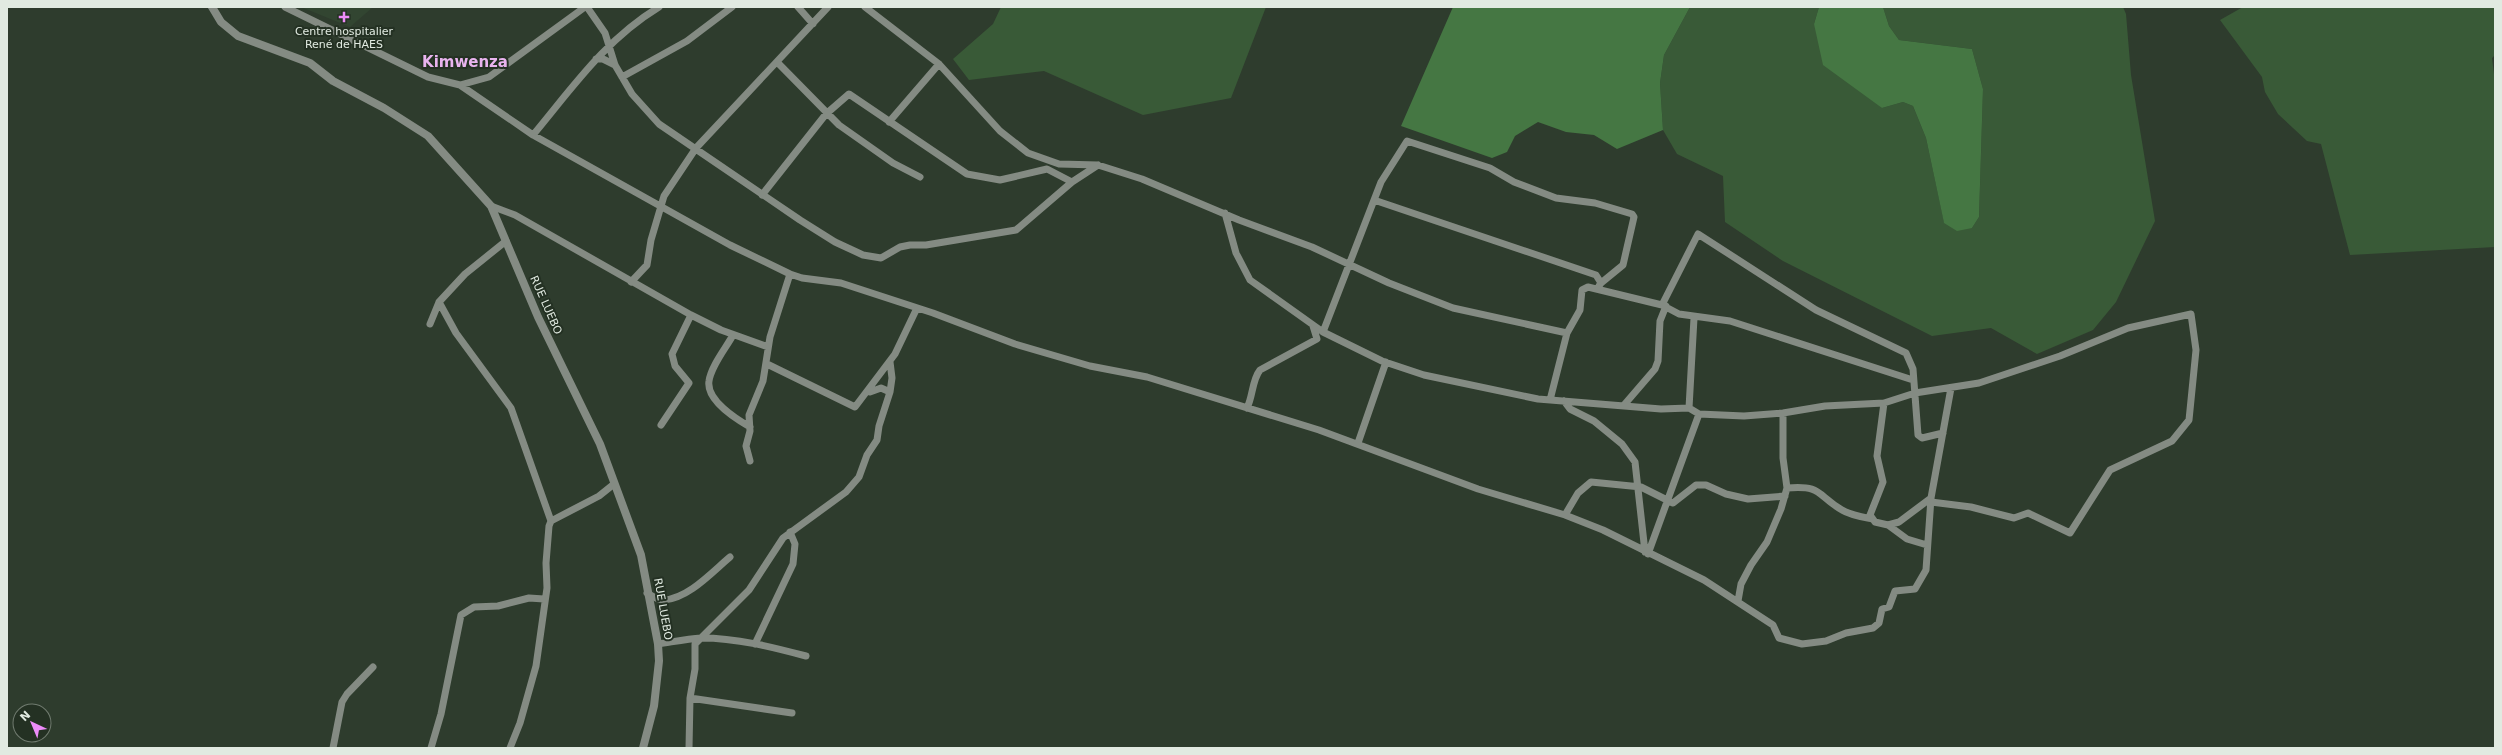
<svg xmlns="http://www.w3.org/2000/svg" width="2502" height="755" viewBox="0 0 2502 755" font-family="'DejaVu Sans',sans-serif">
<style>
.built{fill:#324531}
.green{fill:#395a37}
.forest{fill:#457743}
.lines{fill:none;stroke-linecap:round;stroke-linejoin:round}
.minor{stroke:#848b83;stroke-width:7}
.tertiary{stroke:#848b83;stroke-width:8}
.poi-dot{fill:#ed8cf9;stroke:#243123;stroke-width:1.5}
.labels{text-anchor:middle;dominant-baseline:central;stroke-width:4;stroke-linejoin:round;paint-order:stroke}
.poi-label{font-size:11px;fill:#e1eae1;stroke:#243123}
.street-label{font-size:11px;fill:#e1eae1;stroke:#243123}
.district-label{font-size:15px;font-weight:bold;fill:#e9b4ef;stroke:#243123}
</style>
<rect width="100%" height="100%" fill="#2e3c2d"/>
<path class="built" d="M 301,7 L 373,7 L 350,27 Z"/>
<path class="green" d="M 1001,7 L 1266,7 L 1231,98 L 1143,115 L 1044,71 L 969,80 L 953,59 L 993,24 Z
M 1690,7 L 1819,7 L 1814,24 L 1882,108 L 1903,102 L 1913,106 L 1926,138 L 1944,222 L 1972,228 L 1979,217 L 1983,89 L 1972,49 L 1899,40 L 1889,26 L 1883,7 L 2123,7 L 2126,14 L 2131,75 L 2155,221 L 2116,302 L 2093,330 L 2037,354 L 1991,328 L 1932,336 L 1783,261 L 1725,222 L 1723,176 L 1677,154 L 1663,130 L 1660,83 L 1664,55 Z
M 2243,7 L 2495,7 L 2495,55 L 2492,58 L 2495,82 L 2495,247 L 2350,255 L 2321,144 L 2307,141 L 2278,114 L 2265,92 L 2262,77 L 2220,20 Z"/>
<path class="forest" d="M 1453,7 L 1690,7 L 1664,55 L 1660,83 L 1663,130 L 1617,149 L 1594,135 L 1566,132 L 1538,122 L 1515,136 L 1507,152 L 1492,158 L 1401,126 Z
M 1819,7 L 1883,7 L 1889,26 L 1899,40 L 1972,49 L 1983,89 L 1979,217 L 1972,228 L 1957,231 L 1944,223 L 1926,138 L 1913,106 L 1903,102 L 1882,108 L 1823,65 L 1814,24 Z"/>
<g class="lines">
<path class="minor" d="M 285,7 L 428,77 L 460,85 L 533,135 L 730,245 L 790,274 L 802,278 L 841,283 L 933,313 L 1015,344 L 1090,366 L 1147,377 L 1319,430 L 1478,489 L 1565,515 L 1603,530 L 1704,580 L 1773,625 L 1779,638 L 1802,644 L 1826,641 L 1846,633 L 1873,628 L 1879,623 L 1882,609 L 1889,607 L 1895,591 L 1915,589 L 1926,570 L 1931,498 L 1951,388
M 587,7 L 605,33 L 615,65 L 632,94 L 659,124 L 800,220 L 835,242 L 863,255 L 881,258 L 900,247 L 910,245 L 926,245 L 1016,230 L 1072,182 L 1098,165
M 798,7 L 813,24
M 865,7 L 939,64 L 1000,131 L 1028,153 L 1059,164 L 1098,165 L 1142,179 L 1239,220 L 1312,247 L 1389,283 L 1453,308 L 1567,333
M 596,59 L 603,59 L 615,65
M 778,63 L 839,125 L 893,163 L 920,177
M 622,77 L 687,41 L 732,7
M 460,85 L 489,77 L 585,7
M 889,122 L 939,64
M 533,135 C 573,87 605,40 659,7
M 762,195 L 826,114 L 849,94 L 967,174 L 1000,180 L 1047,169 L 1072,182
M 1374,200 L 1596,275 L 1601,283 L 1599,286
M 491,206 L 515,215 L 691,315 L 721,330 L 768,347
M 1225,213 L 1236,253 L 1250,280 L 1323,332 L 1382,361 L 1424,375 L 1538,399 L 1661,409 L 1689,408 L 1699,414 L 1744,416 L 1783,413 L 1825,406 L 1884,403 L 1915,393 L 1979,383 L 2060,356 L 2128,328 L 2191,314 L 2196,350 L 2189,420 L 2172,441 L 2110,470 L 2070,533 L 2028,513 L 2014,518 L 1971,507 L 1931,502
M 631,282 L 647,265 L 651,240 L 664,196 L 696,148 L 828,7
M 439,302 L 456,333 L 511,408 L 551,521
M 1662,305 L 1698,234 L 1816,310 L 1906,353 L 1913,369 L 1918,435 L 1922,438 L 1943,433
M 430,324 L 439,302 L 465,274 L 506,241
M 1323,332 L 1381,182 L 1407,141 L 1490,168 L 1514,182 L 1556,198 L 1595,203 L 1632,214 L 1634,217 L 1623,265 L 1601,283
M 733,335 C 726,348 711,366 709,381 C 706,400 736,419 750,427
M 767,364 L 855,407 L 895,354 L 917,308
M 870,392 L 881,388 L 890,392
M 1550,400 L 1567,333 L 1580,310 L 1582,290 L 1588,287 L 1662,305 L 1679,314 L 1730,321 L 1913,380
M 1564,401 L 1570,409 L 1594,421 L 1622,444 L 1635,462 L 1645,552
M 1884,403 L 1877,456 L 1883,482 L 1870,515 L 1875,522 L 1888,525 L 1907,539 L 1927,545
M 1624,405 L 1655,369 L 1658,361 L 1660,321 L 1666,306
M 1247,408 C 1253,396 1252,380 1260,370 L 1317,339 L 1313,326
M 1689,408 L 1694,318
M 661,425 L 689,383 L 675,366 L 672,354 L 691,315
M 1358,443 L 1386,362
M 750,461 L 746,446 L 750,431 L 749,415 L 763,381 L 770,337 L 790,274
M 1787,488 C 1823,485 1816,495 1842,510 C 1850,515 1862,517 1872,519
M 1565,515 L 1578,493 L 1591,482 L 1641,487 L 1673,503 L 1696,485 L 1706,485 L 1726,494 L 1748,499 L 1785,496
M 1888,525 L 1899,522 L 1931,498
M 1648,554 L 1699,414
M 647,593 C 652,596 657,600 664,600 C 689,598 712,572 730,557
M 1738,601 L 1741,584 L 1751,565 L 1767,542 L 1781,509 L 1787,488 L 1783,458 L 1783,413
M 658,644 C 672,642 687,639 701,638 C 737,638 772,647 806,656
M 755,644 L 793,564 L 795,544 L 790,532
M 690,698 L 792,713
M 333,748 L 342,702 L 347,694 L 373,667
M 431,748 L 441,714 L 461,615 L 474,607 L 498,606 L 529,598 L 544,599
M 510,748 L 520,723 L 536,666 L 547,588 L 546,563 L 549,526 L 551,521 L 599,496 L 614,484
M 689,748 L 690,698 L 695,669 L 695,644 L 749,590 L 783,538 L 846,492 L 859,477 L 867,455 L 877,440 L 879,426 L 890,392 L 892,378 L 890,362"/>
<path class="tertiary" d="M 212,7 L 221,22 L 238,36 L 310,63 L 333,81 L 384,108 L 428,136 L 491,206 L 538,317 L 600,444 L 641,555 L 658,644 L 659,661 L 654,706 L 643,748"/>
</g>
<path class="poi-dot" d="M342 11h4v4h4v4h-4v4h-4v-4h-4v-4h4z"/>
<g class="labels">
<g class="poi-label">
<text x="344" y="31">Centre hospitalier<tspan x="344" dy="13">René de HAES</tspan></text>
</g>
<g class="street-label">
<text transform="translate(546 305) rotate(66)">RUE LUEBO</text>
<text transform="translate(663 609) rotate(80)">RUE LUEBO</text>
</g>
<g class="district-label">
<text x="465" y="62">Kimwenza</text>
</g>
</g>
<rect width="2502" height="755" fill="none" stroke="#e1eae1" stroke-width="16"/>
<g transform="translate(32 723) rotate(316)"><circle r="19" fill="#243123" stroke="#707b6f"/>
<path d="M0-3L7 15L0 10L-7 15Z" fill="#ed8cf9"/>
<text y="-6" font-size="11" font-weight="bold" text-anchor="middle" fill="#e1eae1">N</text>
</g>
</svg>
